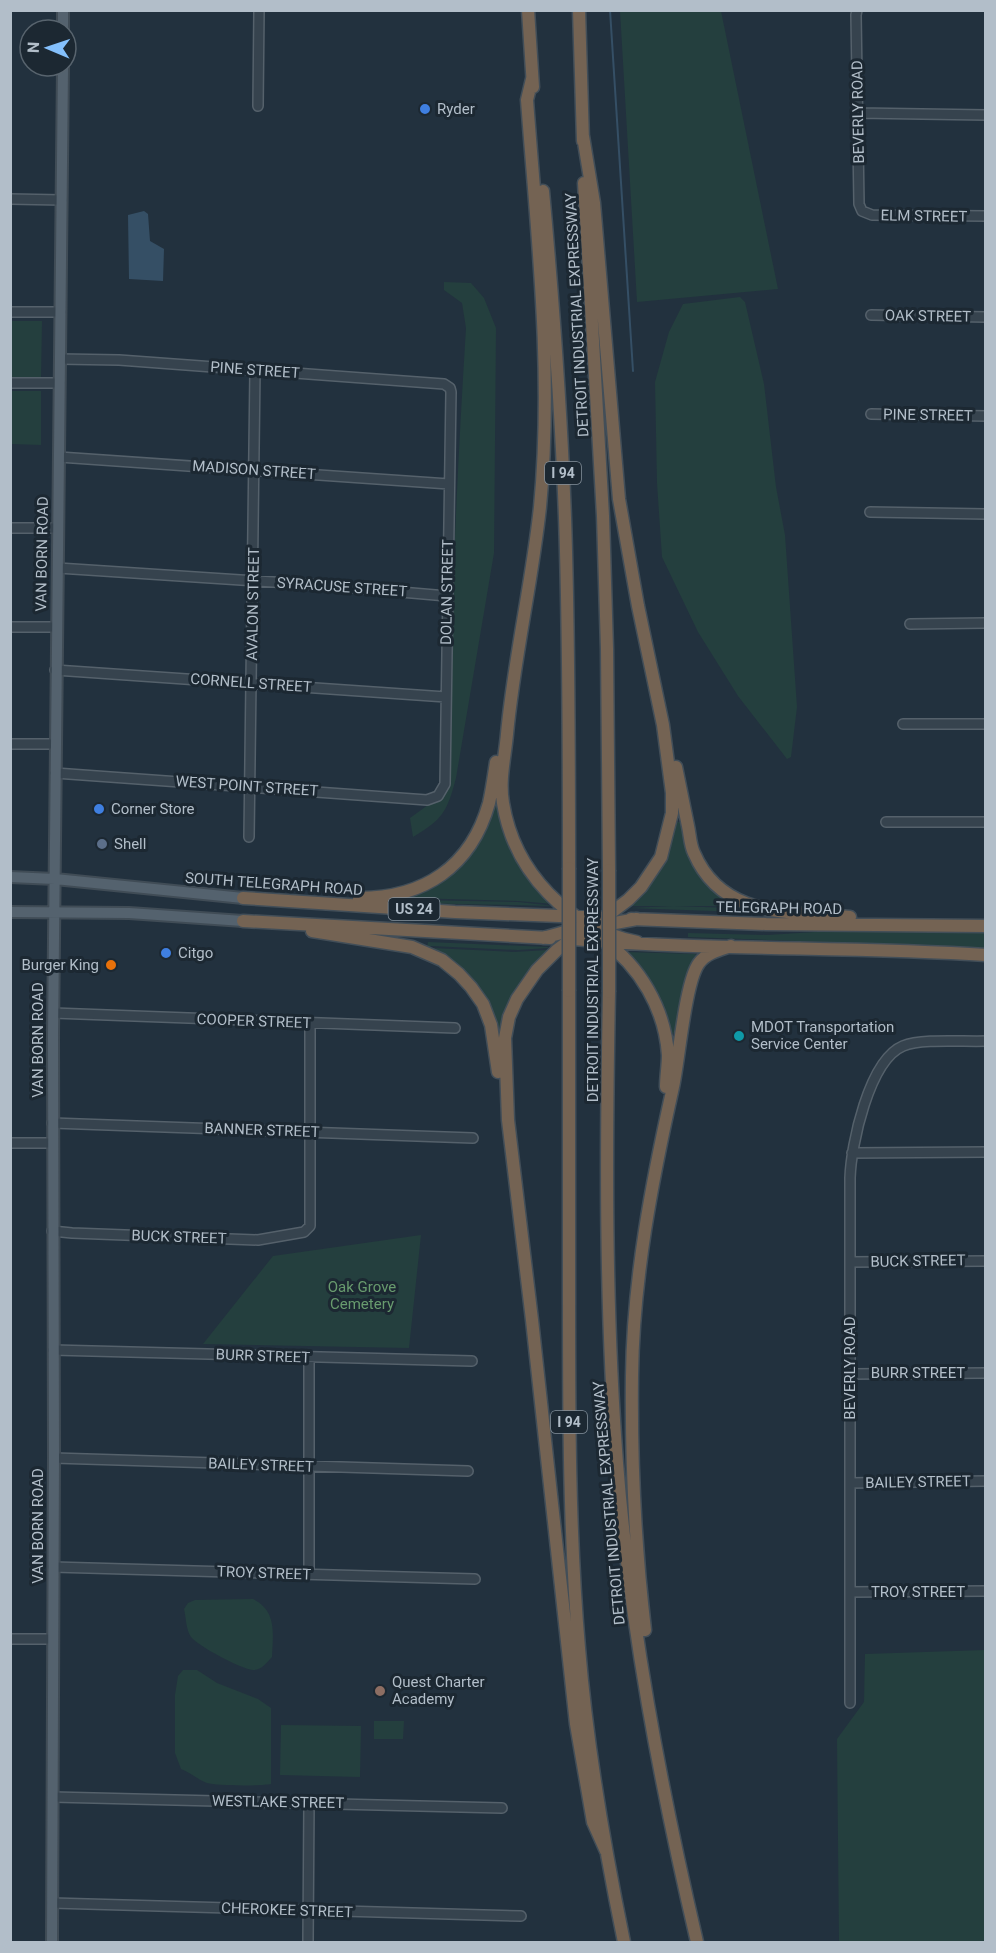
<svg xmlns="http://www.w3.org/2000/svg" width="996" height="1953" viewBox="0 0 996 1953" font-family="Roboto,sans-serif">
<style>
.green{fill:#243f3e}
.water{fill:#354f65}
.lines{fill:none;stroke-linecap:round;stroke-linejoin:round}
.stream{stroke:#354f65;stroke-width:2}
.minor-casing{stroke:#55616b;stroke-width:12}
.major-casing{stroke:#404c56;stroke-width:14}
.highway-casing{stroke:#424e58;stroke-width:15}
.minor{stroke:#36434e;stroke-width:9}
.major{stroke:#54626e;stroke-width:10}
.highway{stroke:#746353;stroke-width:12}
.highway-bridge-casing{stroke:#424e58;stroke-width:15;stroke-linecap:butt}
.highway-bridge{stroke:#746353;stroke-width:12}
.shop-dot{fill:#3f7fe0;stroke:#1c2832;stroke-width:2}
.service-dot{fill:#5c6f8a;stroke:#1c2832;stroke-width:2}
.food-dot{fill:#e8710a;stroke:#1c2832;stroke-width:2}
.culture-dot{fill:#0f9aa8;stroke:#1c2832;stroke-width:2}
.education-dot{fill:#8d6e63;stroke:#1c2832;stroke-width:2}
.labels{text-anchor:middle;dominant-baseline:central;stroke-width:6;stroke-linejoin:round;paint-order:stroke}
.shield{fill:#1c2832;stroke:#85919c;stroke-width:1.5}
.shield-label{font-size:14px;font-weight:bold;fill:#b2bec9}
.poi-label{font-size:15px;fill:#b2bec9;stroke:#1c2832;text-anchor:start}
.street-label{font-size:15px;fill:#b2bec9;stroke:#1c2832}
.park-label{font-size:15px;fill:#689b6e;stroke:#1c2832}
</style>
<rect width="100%" height="100%" fill="#22313e"/>
<path class="green" d="M 620,11 L 721,11 L 778,289 L 637,302 Z
M 444,282 L 471,283 L 484,298 L 496,328 L 494,553 L 456,778 C 447,812 443,819 413,837 L 410,818 L 446,792 C 451,734 450,677 452,619 C 455,522 460,425 466,328 L 462,303 L 444,290 Z
M 740,297 L 745,302 L 764,384 L 776,487 L 785,535 L 797,707 L 791,757 L 787,759 L 738,696 L 698,632 L 662,557 L 657,483 L 655,382 L 669,332 L 683,304 Z
M 11,321 L 42,321 L 41,378 L 11,378 Z
M 11,391 L 41,391 L 41,445 L 11,444 Z
M 498,804 C 509,851 520,871 554,904 L 518,901 L 411,898 L 411,895 L 434,884 L 492,805 Z
M 677,822 L 682,822 L 688,845 L 734,903 L 732,906 L 629,906 C 654,882 670,856 677,822 Z
M 408,896 L 410,900 L 518,902 L 555,906 L 406,903 L 405,898 Z
M 736,904 L 742,907 L 741,912 L 629,908 L 673,906 L 733,908 Z
M 845,930 L 985,933 L 986,948 L 688,937 L 688,933 L 768,935 Z
M 428,942 L 548,947 L 548,948 L 518,950 L 431,946 L 429,949 L 427,948 Z
M 432,948 L 514,952 L 548,950 L 521,981 L 509,1003 L 500,1030 L 496,1029 L 490,1012 L 431,950 Z
M 625,952 L 696,954 L 688,972 L 677,1034 L 671,1033 C 665,1001 647,976 625,952 Z
M 421,1235 L 409,1348 L 203,1344 L 273,1256 Z
M 253,1599 C 277,1611 273,1633 272,1657 C 266,1663 262,1670 253,1670 C 241,1669 198,1646 191,1637 C 186,1630 186,1617 184,1609 L 188,1603 L 195,1600 Z
M 985,1650 L 985,1942 L 839,1942 L 837,1739 L 864,1702 L 865,1654 Z
M 183,1670 L 197,1670 L 217,1683 L 258,1699 L 271,1708 L 271,1784 C 260,1786 217,1786 207,1783 C 198,1780 190,1772 181,1769 L 175,1753 L 175,1695 L 178,1676 Z
M 374,1721 L 404,1721 L 403,1739 L 374,1739 Z
M 281,1725 L 361,1726 L 360,1777 L 280,1775 Z"/>
<path class="water" d="M 144,211 L 148,214 L 150,241 L 164,249 L 163,281 L 129,279 L 128,215 Z"/>
<g class="lines">
<path class="stream" d="M 610,10 L 633,371"/>
<defs>
<path id="minor" d="M 857,10 L 856,15 L 859,204 L 862,211 L 872,215 L 986,216
M 258,106 L 259,10
M 858,113 L 986,115
M 10,199 L 62,200
M 10,312 L 61,312
M 871,315 L 986,317
M 10,383 L 60,383
M 871,414 L 986,416
M 59,457 L 449,484
M 870,512 L 986,514
M 10,528 L 58,528
M 58,568 L 319,585 L 447,596
M 910,624 L 986,623
M 10,627 L 56,627
M 55,670 L 446,697
M 903,724 L 986,724
M 10,744 L 55,744
M 55,773 L 427,800 L 438,796 L 445,784 L 451,392 L 450,388 L 444,384 L 119,360 L 60,359
M 886,822 L 986,822
M 249,837 L 255,371
M 53,1013 L 455,1028
M 52,1123 L 473,1138
M 10,1143 L 52,1143
M 852,1153 L 986,1152
M 52,1231 L 72,1233 L 258,1240 L 304,1232 L 310,1226 L 310,1023
M 850,1262 L 986,1261
M 53,1350 L 472,1361
M 309,1357 L 309,1574
M 850,1374 L 986,1373
M 54,1458 L 468,1471
M 850,1483 L 986,1481
M 53,1567 L 475,1579
M 850,1592 L 986,1591
M 10,1639 L 53,1639
M 850,1703 L 850,1178 C 851,1145 869,1060 903,1046 C 922,1038 964,1042 986,1041
M 53,1797 L 502,1808
M 52,1903 L 521,1916
M 308,1942 L 309,1803"/>
<path id="major" d="M 63,30 L 63,10
M 10,877 L 55,879 L 243,898
M 10,912 L 129,913 L 243,921
M 52,1942 L 54,1456 L 53,1036 L 63,66"/>
<path id="highway" d="M 528,10 L 533,87
M 579,10 L 583,141
M 532,79 L 527,100 C 537,235 553,371 540,507 C 532,583 514,658 507,734 C 505,757 499,780 503,803 C 514,872 568,928 637,942
M 583,136 L 594,203 L 619,499 L 638,606 L 663,725 L 672,793 L 672,813 L 661,857 L 641,887 L 628,900 L 604,918
M 584,183 L 603,516 L 607,649 L 609,870
M 543,191 C 553,300 561,408 565,518 C 569,634 569,751 569,868
M 676,767 C 680,787 684,807 688,826 C 690,835 690,845 694,853 C 722,919 790,911 850,917
M 243,898 L 455,912 L 610,918
M 359,898 C 424,898 471,867 489,803 C 492,790 494,775 496,762
M 631,919 L 766,924 L 986,926
M 243,921 L 550,938
M 312,931 L 412,947 L 442,960 L 459,974 L 471,987 L 483,1004 L 491,1025 L 498,1072
M 543,938 L 579,928
M 573,939 C 710,951 848,946 986,955
M 603,940 C 640,966 665,1009 668,1055 C 668,1066 666,1076 666,1087
M 569,991 C 569,1093 569,1196 569,1298 C 569,1415 569,1532 579,1648 C 587,1747 604,1845 624,1942
M 609,992 C 606,1149 605,1307 617,1463 C 630,1626 660,1784 697,1942
M 645,1630 C 635,1546 631,1461 632,1376 C 633,1279 652,1181 673,1087 C 679,1060 685,982 699,963 C 706,953 719,950 731,946
M 606,1851 L 593,1822 L 576,1724 L 532,1320 L 508,1120 L 505,1038 L 509,1017 L 517,999 L 537,970 L 557,950 L 573,938 L 588,931 L 615,923 L 637,919"/>
</defs>
<use href="#minor" class="minor-casing"/>
<use href="#major" class="major-casing"/>
<use href="#highway" class="highway-casing"/>
<use href="#minor" class="minor"/>
<use href="#major" class="major"/>
<use href="#highway" class="highway"/>
<defs>
<path id="highway-bridge" d="M 609,870 L 609,992
M 569,991 L 569,868"/>
</defs>
<use href="#highway-bridge" class="highway-bridge-casing"/>
<use href="#highway-bridge" class="highway-bridge"/>
</g>
<g class="shop-dot">
<circle cx="425" cy="109" r="6"/>
<circle cx="99" cy="809" r="6"/>
<circle cx="166" cy="953" r="6"/>
</g>
<circle class="service-dot" cx="102" cy="844" r="6"/>
<circle class="food-dot" cx="111" cy="965" r="6"/>
<circle class="culture-dot" cx="739" cy="1036" r="6"/>
<circle class="education-dot" cx="380" cy="1691" r="6"/>
<g class="labels">
<g class="shield">
<rect x="545" y="462" width="36" height="22" rx="4.5"/>
<rect x="388.5" y="898" width="51" height="22" rx="4.5"/>
<rect x="551" y="1411" width="36" height="22" rx="4.5"/>
</g>
<g class="shield-label">
<text x="563" y="473">I 94</text>
<text x="414" y="909">US 24</text>
<text x="569" y="1422">I 94</text>
</g>
<g class="poi-label">
<text x="437" y="109">Ryder</text>
<text x="111" y="809">Corner Store</text>
<text x="114" y="844">Shell</text>
<text x="178" y="953">Citgo</text>
<text x="99" y="965" text-anchor="end">Burger King</text>
<text x="751" y="1027">MDOT Transportation<tspan x="751" dy="17">Service Center</tspan></text>
<text x="392" y="1682">Quest Charter<tspan x="392" dy="17">Academy</tspan></text>
</g>
<g class="street-label">
<text transform="translate(858 112) rotate(-91)">BEVERLY ROAD</text>
<text transform="translate(924 216) rotate(1)">ELM STREET</text>
<text transform="translate(577 315) rotate(-93)">DETROIT INDUSTRIAL EXPRESSWAY</text>
<text transform="translate(928 316) rotate(1)">OAK STREET</text>
<text transform="translate(255 370) rotate(4)">PINE STREET</text>
<text transform="translate(928 415) rotate(1)">PINE STREET</text>
<text transform="translate(254 470) rotate(4)">MADISON STREET</text>
<text transform="translate(42 554) rotate(-89)">VAN BORN ROAD</text>
<text transform="translate(342 587) rotate(4)">SYRACUSE STREET</text>
<text transform="translate(447 592) rotate(-89)">DOLAN STREET</text>
<text transform="translate(253 604) rotate(-89)">AVALON STREET</text>
<text transform="translate(251 683) rotate(4)">CORNELL STREET</text>
<text transform="translate(247 786) rotate(4)">WEST POINT STREET</text>
<text transform="translate(274 884) rotate(4)">SOUTH TELEGRAPH ROAD</text>
<text transform="translate(779 908) rotate(1)">TELEGRAPH ROAD</text>
<text transform="translate(593 980) rotate(-90)">DETROIT INDUSTRIAL EXPRESSWAY</text>
<text transform="translate(254 1021) rotate(2)">COOPER STREET</text>
<text transform="translate(38 1040) rotate(-90)">VAN BORN ROAD</text>
<text transform="translate(262 1130) rotate(2)">BANNER STREET</text>
<text transform="translate(179 1237) rotate(2)">BUCK STREET</text>
<text transform="translate(918 1261) rotate(-1)">BUCK STREET</text>
<text transform="translate(263 1356) rotate(2)">BURR STREET</text>
<text transform="translate(850 1368) rotate(-90)">BEVERLY ROAD</text>
<text x="918" y="1373">BURR STREET</text>
<text transform="translate(261 1465) rotate(2)">BAILEY STREET</text>
<text transform="translate(918 1482) rotate(-1)">BAILEY STREET</text>
<text transform="translate(609 1503) rotate(-95)">DETROIT INDUSTRIAL EXPRESSWAY</text>
<text transform="translate(38 1526) rotate(-90)">VAN BORN ROAD</text>
<text transform="translate(264 1573) rotate(2)">TROY STREET</text>
<text x="918" y="1592">TROY STREET</text>
<text transform="translate(278 1802) rotate(1)">WESTLAKE STREET</text>
<text transform="translate(287 1910) rotate(2)">CHEROKEE STREET</text>
</g>
<g class="park-label">
<text x="362" y="1287">Oak Grove<tspan x="362" dy="17">Cemetery</tspan></text>
</g>
</g>
<rect width="996" height="1953" fill="none" stroke="#b2bec9" stroke-width="24"/>
<g transform="translate(48 48) rotate(272)"><circle r="28" fill="#1c2832" stroke="#58646e" stroke-width="1.5"/>
<path d="M0-4.5L10 22L0 15L-10 22Z" fill="#84c0fc"/>
<text y="-9" font-size="16" font-weight="bold" text-anchor="middle" fill="#b2bec9">N</text>
</g>
</svg>
